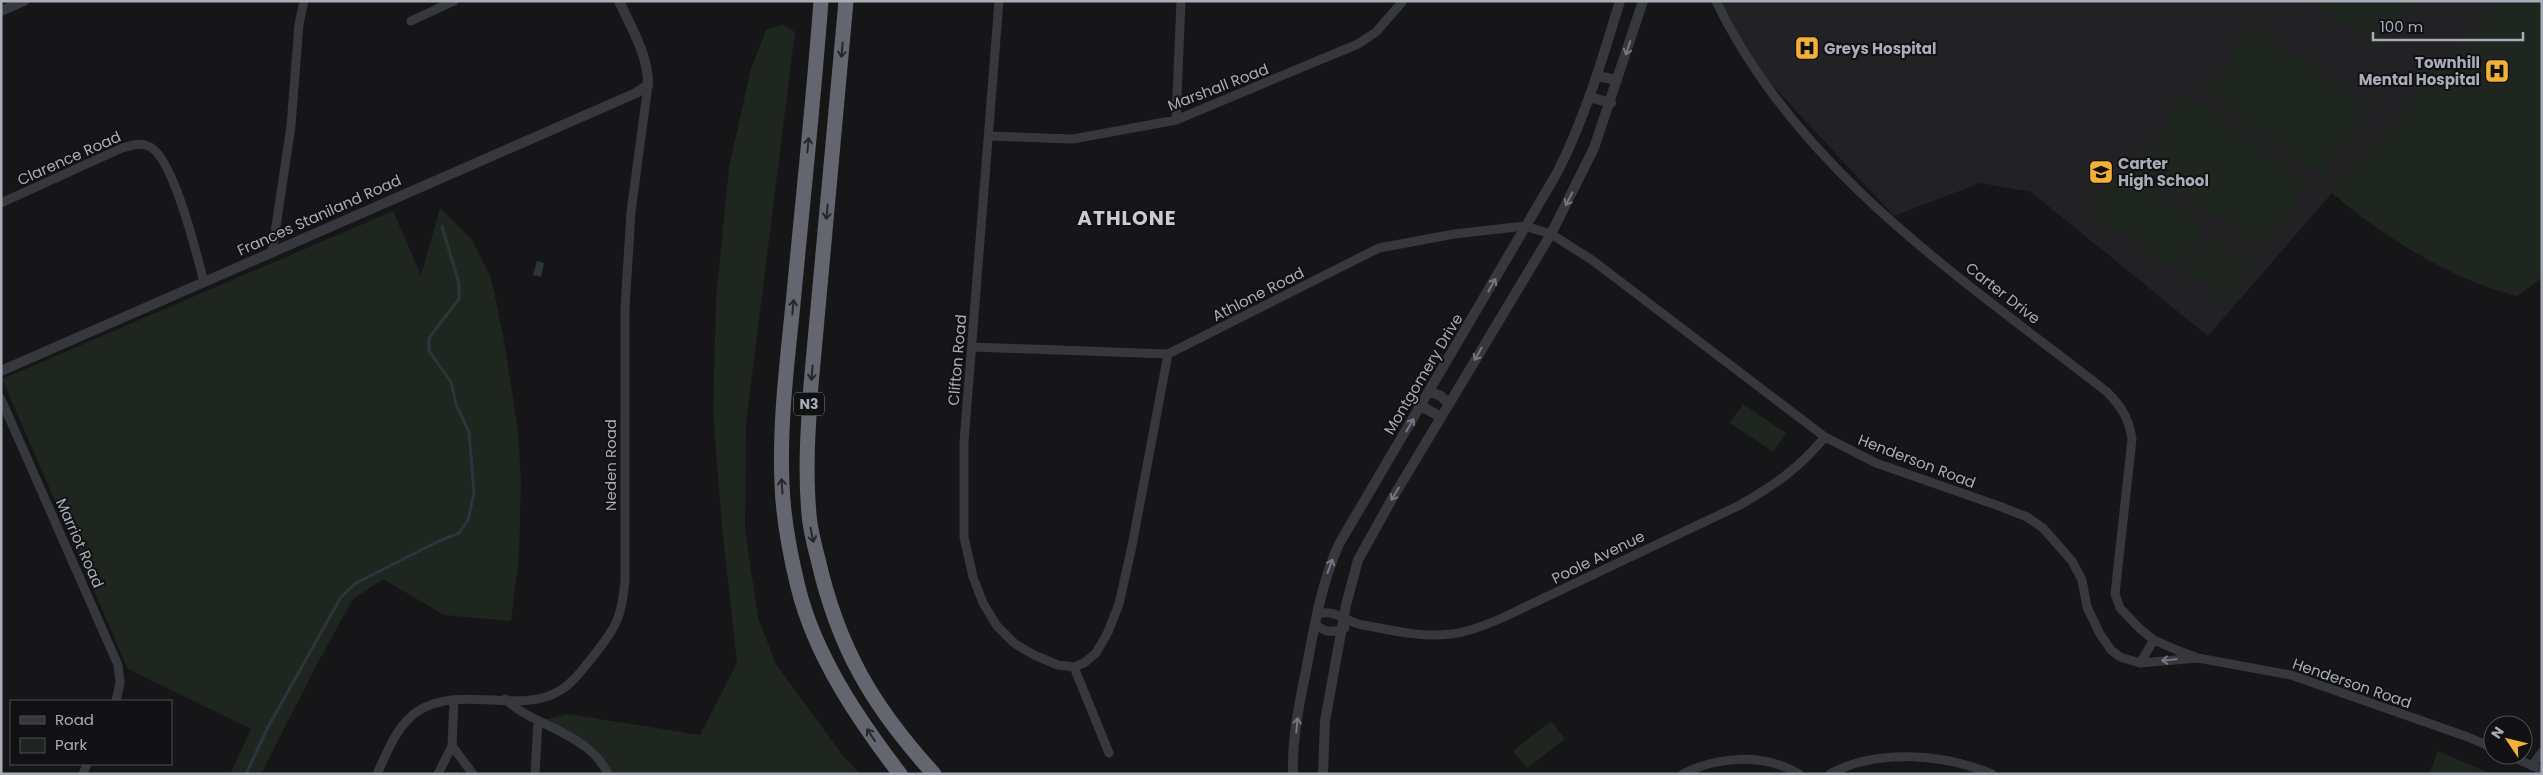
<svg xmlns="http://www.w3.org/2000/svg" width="2543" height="775" viewBox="0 0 2543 775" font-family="Poppins,sans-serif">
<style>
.built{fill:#222225}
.green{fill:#1e261f}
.water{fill:#2c353c}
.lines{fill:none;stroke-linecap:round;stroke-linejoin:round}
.stream{stroke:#2c353c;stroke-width:3}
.minor{stroke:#37383d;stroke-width:9}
.tertiary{stroke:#37383d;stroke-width:10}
.motorway{stroke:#63666e;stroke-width:15}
.oneway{stroke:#757881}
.oneway2{stroke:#26262a}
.labels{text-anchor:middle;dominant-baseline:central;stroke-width:4;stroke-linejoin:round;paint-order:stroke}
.shield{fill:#111113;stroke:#7b7e86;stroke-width:1}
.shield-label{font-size:14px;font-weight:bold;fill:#a8adb8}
.poi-label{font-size:15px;font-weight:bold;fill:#a8adb8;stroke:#111113;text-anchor:start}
.street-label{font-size:15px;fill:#a8adb8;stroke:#111113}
.district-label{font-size:20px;font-weight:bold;letter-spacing:1px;fill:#c9ccd4;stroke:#111113}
</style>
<rect width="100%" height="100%" fill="#161618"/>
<path class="built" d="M 1720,1 L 2542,1 L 2444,64 L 2208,336 L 2031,192 L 1980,183 L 1894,216 L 1759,71 Z"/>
<path class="green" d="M 2313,1 L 2412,1 L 2380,48 Z
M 2498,1 L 2542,1 L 2542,278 L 2517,296 C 2453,281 2381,235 2332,193 Z
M 782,24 L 795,32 L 746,423 L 745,530 L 758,618 L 776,664 L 843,756 L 860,774 L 606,774 L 591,756 L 539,721 L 568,714 L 700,735 L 737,663 L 722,526 L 713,413 L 716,300 L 729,167 L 751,69 L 766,30 Z
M 2254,26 L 2370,109 L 2322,176 L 2206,93 Z
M 2186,95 L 2310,182 L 2263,248 L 2140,161 Z
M 2118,169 L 2205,227 L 2176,269 L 2090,211 Z
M 440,208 L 472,240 L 491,278 L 503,335 L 518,430 L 521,481 L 519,556 L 511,621 L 444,615 L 383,579 L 353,599 L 316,666 L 261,774 L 230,774 L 251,729 L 128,669 L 2,379 L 393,211 L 421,275 Z
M 2209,235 L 2230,249 L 2206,286 L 2185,272 Z
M 2232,251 L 2253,265 L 2229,302 L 2208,288 Z
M 1743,404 L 1786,433 L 1773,452 L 1730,423 Z
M 1551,721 L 1565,739 L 1527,768 L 1513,751 Z
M 2438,751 L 2487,772 L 2487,774 L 2429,774 Z"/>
<path class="water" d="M 537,261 L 544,263 L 541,277 L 533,275 Z"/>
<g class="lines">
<path class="stream" d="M 246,774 L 268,727 L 341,597 L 356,583 L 437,542 L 459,533 L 468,520 L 474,493 L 469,432 L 456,404 L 451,382 L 429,351 L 429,338 L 459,299 L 459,283 L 442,227"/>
<path class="minor" d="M 999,1 L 964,442 L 964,537 L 973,577 L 983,603 L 997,626 L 1014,643 L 1034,655 L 1058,665 L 1074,667 L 1084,663 L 1096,653 L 1108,632 L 1119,604 L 1132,546 L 1168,354
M 1716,1 C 1798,172 1963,279 2107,392 C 2122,407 2129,419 2132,439 L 2115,594 L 2120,608 L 2140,629 L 2154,640 L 2179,651 L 2198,658 L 2291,675 L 2468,737 L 2493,748
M 411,21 L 454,1
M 1176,120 L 1181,1
M 989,136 L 1073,139 L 1176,120 L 1358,44 L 1376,32 L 1403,1
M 1,203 L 122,148 C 130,146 139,142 148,146 C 173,154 197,256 204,282
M 272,253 L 291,126 L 299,24 L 304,1
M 972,347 L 1168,354 L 1379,248 L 1454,234 L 1525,226 L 1551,234 L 1592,260 L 1825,437 L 1876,463 L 1999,506 L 2027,517 L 2043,528 L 2072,561 L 2082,580 L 2087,607 L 2100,634 L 2111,650 L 2120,657 L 2140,663 L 2198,658
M 1,399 L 118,665 L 120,683 L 116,701
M 1317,615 C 1332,607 1348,623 1363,625 C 1391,630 1422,638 1451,634 C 1469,632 1486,625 1502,618 L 1740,505 C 1776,484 1798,469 1825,437
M 1315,624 C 1326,633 1332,633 1345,628
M 2140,663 L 2154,640
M 1074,667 L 1109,753
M 505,699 C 536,728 588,732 608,774
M 452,746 L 473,774
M 2508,755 L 2542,770
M 2532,766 L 2542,752
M 83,774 L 87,764
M 377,774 C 388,751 396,726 418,711 C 461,684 521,715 559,691 C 572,684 582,670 591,659 C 615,629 622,619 625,580 L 625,308 L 631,212 L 648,85
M 438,774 L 452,746 L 454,700
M 535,774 L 538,721
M 1683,774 C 1718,756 1764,753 1799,774
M 1830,774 C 1877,748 1944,754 1992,774"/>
<path class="tertiary" d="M 1,11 L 24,1
M 1597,76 L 1617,80
M 1589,97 L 1611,103
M 1,371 L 636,93 L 648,85 C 649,57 631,27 619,1
M 1430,392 L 1441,396 L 1449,404
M 1421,406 L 1441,417
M 1293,774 C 1292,739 1299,704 1306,671 C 1314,628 1321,584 1339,544 L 1557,173 C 1585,118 1602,60 1620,1
M 1323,774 L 1325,721 L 1346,605 L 1358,560 L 1392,499 L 1551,234 L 1594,148 L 1643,1"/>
<path class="motorway" d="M 821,1 C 814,95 804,189 795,283 C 789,349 779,417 782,484 C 783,518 790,554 798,587 C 815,656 858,719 900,774
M 846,1 L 811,385 C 808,428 805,471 809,514 C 810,529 814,544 818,559 C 838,648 873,707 934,774"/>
</g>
<defs><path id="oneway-shaft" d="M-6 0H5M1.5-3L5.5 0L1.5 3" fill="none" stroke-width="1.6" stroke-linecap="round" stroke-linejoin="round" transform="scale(1.25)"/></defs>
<g class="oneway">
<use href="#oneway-shaft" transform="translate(1628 48) rotate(108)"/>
<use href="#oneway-shaft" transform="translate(1569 199) rotate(117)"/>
<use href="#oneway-shaft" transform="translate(1492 285) rotate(-60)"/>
<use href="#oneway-shaft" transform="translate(1478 354) rotate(120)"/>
<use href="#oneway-shaft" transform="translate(1410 425) rotate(-60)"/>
<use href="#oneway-shaft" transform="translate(1395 494) rotate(121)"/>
<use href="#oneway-shaft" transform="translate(1330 566) rotate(-70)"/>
<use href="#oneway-shaft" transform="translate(2169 660) rotate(175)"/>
<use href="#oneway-shaft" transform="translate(1297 725) rotate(-84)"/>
</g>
<g class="oneway2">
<use href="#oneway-shaft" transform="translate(842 50) rotate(95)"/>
<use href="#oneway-shaft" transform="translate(808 145) rotate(-85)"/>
<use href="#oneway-shaft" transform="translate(827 212) rotate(95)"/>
<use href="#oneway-shaft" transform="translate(793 307) rotate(-85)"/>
<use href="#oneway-shaft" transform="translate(812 373) rotate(95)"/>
<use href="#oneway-shaft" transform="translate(782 486) rotate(-94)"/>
<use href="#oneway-shaft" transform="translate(812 535) rotate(78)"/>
<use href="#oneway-shaft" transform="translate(871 735) rotate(-123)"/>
</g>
<defs>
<symbol id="hospital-square" viewBox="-11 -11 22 22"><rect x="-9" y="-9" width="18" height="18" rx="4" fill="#f2b134" stroke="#111113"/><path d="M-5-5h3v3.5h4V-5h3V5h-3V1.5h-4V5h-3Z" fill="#111"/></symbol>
<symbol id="school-square" viewBox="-11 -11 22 22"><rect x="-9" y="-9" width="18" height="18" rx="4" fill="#f2b134" stroke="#111113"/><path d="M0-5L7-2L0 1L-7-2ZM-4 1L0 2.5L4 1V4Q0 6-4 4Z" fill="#111"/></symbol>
</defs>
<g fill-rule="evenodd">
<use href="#hospital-square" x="1793" y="34" width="28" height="28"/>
<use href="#hospital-square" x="2483" y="57" width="28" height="28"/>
<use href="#school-square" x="2087" y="158" width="28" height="28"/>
</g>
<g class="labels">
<rect class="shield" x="794" y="392.5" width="30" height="23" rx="4"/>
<g class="shield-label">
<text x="809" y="404">N3</text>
</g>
<g class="poi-label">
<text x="1824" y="48">Greys Hospital</text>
<text x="2480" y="62" text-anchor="end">Townhill<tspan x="2480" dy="17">Mental Hospital</tspan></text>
<text x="2118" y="163">Carter<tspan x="2118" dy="17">High School</tspan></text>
</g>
<g class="street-label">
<text transform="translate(1218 87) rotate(-21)">Marshall Road</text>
<text transform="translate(69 158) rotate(-24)">Clarence Road</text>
<text transform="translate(319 215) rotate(-24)">Frances Staniland Road</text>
<text transform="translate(2003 293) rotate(38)">Carter Drive</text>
<text transform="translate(1258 294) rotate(-27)">Athlone Road</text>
<text transform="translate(957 360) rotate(-85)">Clifton Road</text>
<text transform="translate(1423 374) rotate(-59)">Montgomery Drive</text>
<text transform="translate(1917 461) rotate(21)">Henderson Road</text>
<text transform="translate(610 465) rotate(-90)">Neden Road</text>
<text transform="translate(80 543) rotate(66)">Marriot Road</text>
<text transform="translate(1598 557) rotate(-26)">Poole Avenue</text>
<text transform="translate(2352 683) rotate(19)">Henderson Road</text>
</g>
<g class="district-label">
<text x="1127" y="218">ATHLONE</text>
</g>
</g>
<rect width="2543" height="775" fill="none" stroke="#a8adb8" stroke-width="5"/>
<rect x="10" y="700" width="162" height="65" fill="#111113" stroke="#4d4f55"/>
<rect x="20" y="716" width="25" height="8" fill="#37383d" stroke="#4d4f55"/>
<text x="55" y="725" font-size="15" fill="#a8adb8">Road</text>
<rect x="20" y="738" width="25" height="15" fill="#1e261f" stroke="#4d4f55"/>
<text x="55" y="750" font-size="15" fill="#a8adb8">Park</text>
<g transform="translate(2508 740) rotate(305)"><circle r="24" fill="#111113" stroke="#4d4f55"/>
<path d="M0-4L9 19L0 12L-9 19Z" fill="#f2b134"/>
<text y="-8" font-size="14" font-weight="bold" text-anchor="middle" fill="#a8adb8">N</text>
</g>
<path d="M2373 32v8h150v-8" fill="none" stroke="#a8adb8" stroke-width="2.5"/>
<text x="2380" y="32" font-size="15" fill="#a8adb8" stroke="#111113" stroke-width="4" paint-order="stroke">100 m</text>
</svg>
